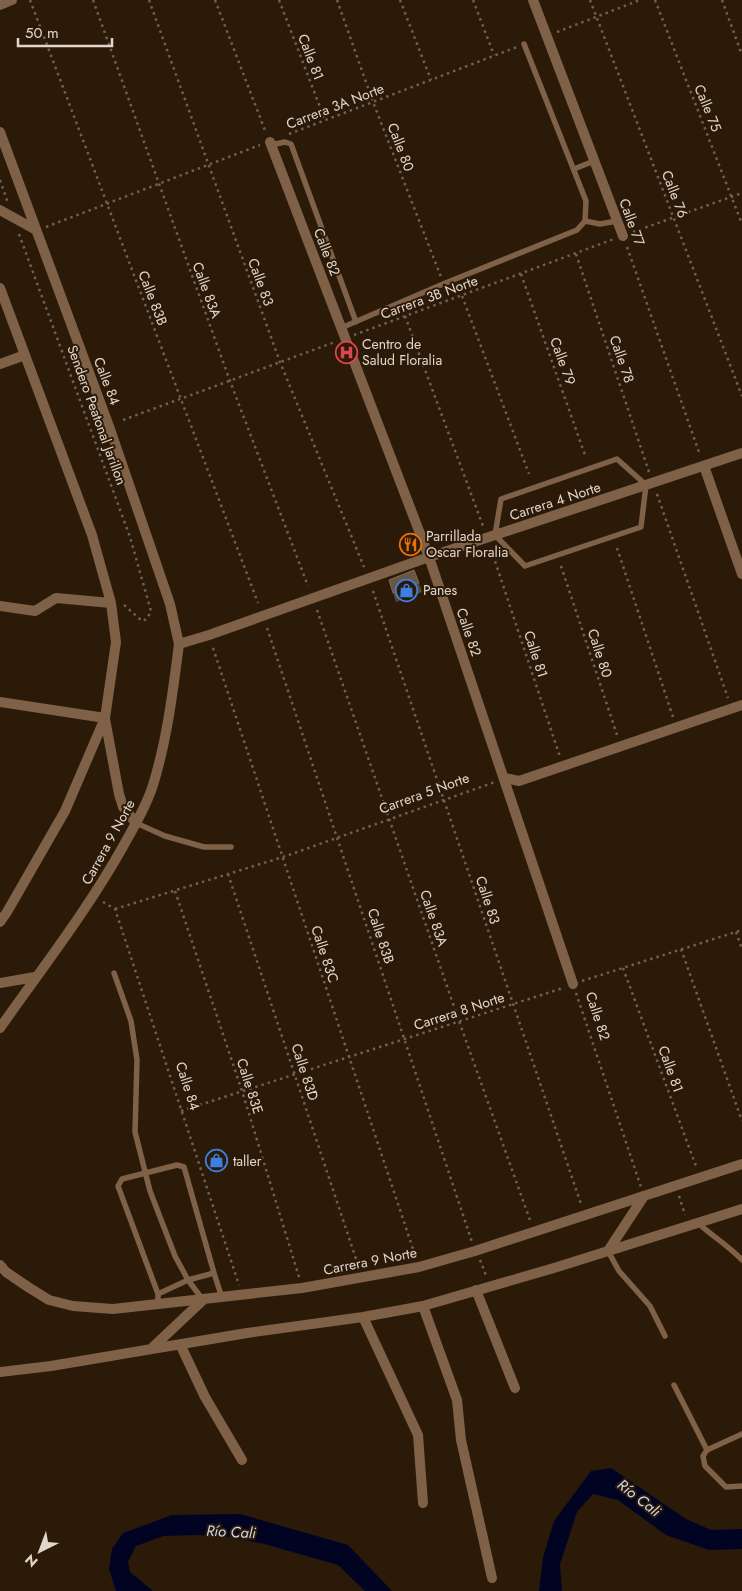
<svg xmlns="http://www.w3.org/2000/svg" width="742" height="1591" viewBox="0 0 742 1591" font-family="Jost,sans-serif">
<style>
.water{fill:#000422}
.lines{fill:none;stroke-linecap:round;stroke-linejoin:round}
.path{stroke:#706051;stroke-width:2.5;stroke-dasharray:2.5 4;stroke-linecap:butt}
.service{stroke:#7f6147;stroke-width:5.5}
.minor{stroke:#7f6147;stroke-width:10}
.tertiary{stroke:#7f6147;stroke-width:10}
.wall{fill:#5a4835}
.building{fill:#695745;stroke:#7c6b5a}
.labels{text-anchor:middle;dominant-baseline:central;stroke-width:4;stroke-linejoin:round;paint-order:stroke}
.street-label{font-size:14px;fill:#e2d6cb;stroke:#2c1a08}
.poi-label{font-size:14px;fill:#e2d6cb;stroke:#2c1a08;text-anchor:start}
.water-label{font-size:15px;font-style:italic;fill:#cddbee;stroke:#2c1a08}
</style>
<rect width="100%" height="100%" fill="#2c1a08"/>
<path class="water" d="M 611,1468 L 686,1519 L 711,1530 L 742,1529 L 742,1549 L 709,1550 L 666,1535 L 618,1500 L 593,1494 L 577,1512 L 560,1564 L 562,1591 L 539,1591 L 543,1557 L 554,1521 L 591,1471 Z
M 240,1514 L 348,1545 L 392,1591 L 365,1591 L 338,1565 L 268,1545 L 233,1537 L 197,1535 L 163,1536 L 136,1546 L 128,1562 L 130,1572 L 153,1591 L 116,1591 L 109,1569 L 112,1549 L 123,1533 L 172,1515 Z"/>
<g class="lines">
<path class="path" d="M 30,0 L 258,603
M 93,0 L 230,381 L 308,586
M 149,0 L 280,362 L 364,567
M 215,0 L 266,133
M 279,0 L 325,120
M 337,0 L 373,102 L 441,277
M 400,0 L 431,80
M 473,0 L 494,55
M 590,0 L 742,396
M 655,0 L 742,224
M 722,0 L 742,55
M 557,32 L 640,0
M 289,134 L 517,47
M 0,180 L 8,203
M 46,227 L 260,145
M 633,232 L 742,193
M 19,234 L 130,537 L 151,611 L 147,619 L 142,621 L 123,604
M 627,247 L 700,455
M 576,254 L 649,472
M 521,274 L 585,455
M 462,296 L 529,474
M 405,316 L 483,526
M 354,335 L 614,239
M 123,420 L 335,342
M 657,494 L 728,698
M 617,548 L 673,717
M 491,549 L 560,757
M 561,566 L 618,738
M 373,591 L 581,1204
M 317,610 L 459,1021 L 531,1223
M 267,628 L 472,1242
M 213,648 L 416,1258
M 228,874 L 359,1268
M 175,891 L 242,1091 L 299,1277
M 103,902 L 115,909 L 239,1285
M 115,909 L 283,857 L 495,782
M 736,932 L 742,949
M 681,949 L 742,1121
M 623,968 L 697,1169
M 582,981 L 742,930
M 576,993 L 641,1187
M 181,1111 L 563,988
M 679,1196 L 685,1215
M 480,1260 L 487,1278"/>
<path class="service" d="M 271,145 L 285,142 L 291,144 L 356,322
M 574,169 L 594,161
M 585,221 L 600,224 L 617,221
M 341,328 L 443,284 L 577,230 L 585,221 L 586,201 L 524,44
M 617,459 L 646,485 L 641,527 L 525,566 L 495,535 L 501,499 Z
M 136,823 L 165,836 L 204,847 L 231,847
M 114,973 L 131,1021 L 137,1060 L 135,1132 L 150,1191 L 175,1256 L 188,1280 L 203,1300
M 698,1223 C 712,1236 729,1246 742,1260
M 608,1251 L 619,1271 L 650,1306 L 665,1336
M 214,1273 L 222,1298
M 158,1294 L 118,1186 L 122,1179 L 177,1165 L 184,1167 L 214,1273 L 188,1280 L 158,1294 L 158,1304
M 674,1385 L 707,1450
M 742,1434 L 707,1450 L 703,1456 L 705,1466 L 726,1487 L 742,1486"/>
<path class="minor" d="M 533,0 L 623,236
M 0,5 L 12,0
M 0,132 L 110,429 L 170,604 L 179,644
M 270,142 L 429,557 L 573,984
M 0,210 L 36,230
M 0,288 L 92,535 L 111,603 L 116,642 L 105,718 L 65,811 L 7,912 L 0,922
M 0,364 L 25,355
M 704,466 L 742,574
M 0,606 L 35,611 L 56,598 L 111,603
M 0,702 L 105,718
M 105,719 L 119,794 L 123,807 L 136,823
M 505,778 L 519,781 L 742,705
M 0,983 L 35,977
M 608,1251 L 644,1196
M 476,1290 L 515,1388
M 423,1306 L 457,1400 L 461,1440 L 492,1578
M 363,1317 L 418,1435 L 423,1503
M 180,1344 L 205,1397 L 242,1460
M 152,1348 L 203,1300
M 0,1372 L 51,1366 L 247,1333 L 363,1317 L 423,1306 L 554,1268 L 742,1209"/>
<path class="tertiary" d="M 0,1028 C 43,967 89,908 125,843 C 135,825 147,805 153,785 C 167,740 173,691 179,644 L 209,635 L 429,557 L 742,453
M 0,1265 L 6,1272 L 28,1287 L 49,1300 L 73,1306 L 113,1309 L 302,1288 L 419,1267 L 475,1251 L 742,1164"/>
</g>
<path class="wall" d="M 414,570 L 422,592 L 396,602 L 389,580 Z"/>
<path class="building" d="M 414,570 L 419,583 L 393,593 L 389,580 Z"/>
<defs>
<symbol id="hospital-ring" viewBox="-11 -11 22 22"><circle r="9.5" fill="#2c1a08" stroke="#e0444e" stroke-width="1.5"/><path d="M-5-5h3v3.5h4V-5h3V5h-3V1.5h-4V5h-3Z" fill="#e0444e"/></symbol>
<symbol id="restaurant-ring" viewBox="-11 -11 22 22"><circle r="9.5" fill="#2c1a08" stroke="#e8710a" stroke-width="1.5"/><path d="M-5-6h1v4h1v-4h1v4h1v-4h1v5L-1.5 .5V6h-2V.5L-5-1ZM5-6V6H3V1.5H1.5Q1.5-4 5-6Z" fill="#e8710a"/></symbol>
<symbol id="shop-ring" viewBox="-11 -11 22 22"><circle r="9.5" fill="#2c1a08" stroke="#3f7fe0" stroke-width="1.5"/><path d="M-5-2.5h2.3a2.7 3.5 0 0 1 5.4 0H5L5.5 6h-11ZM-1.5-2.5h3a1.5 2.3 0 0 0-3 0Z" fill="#3f7fe0"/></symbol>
</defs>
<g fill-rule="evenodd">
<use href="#hospital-ring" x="334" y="340" width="25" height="25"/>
<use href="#restaurant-ring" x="398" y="532" width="25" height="25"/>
<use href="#shop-ring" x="394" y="578" width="25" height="25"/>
<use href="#shop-ring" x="204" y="1148" width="25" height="25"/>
</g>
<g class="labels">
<g class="street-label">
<text transform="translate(311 57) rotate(69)">Calle 81</text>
<text transform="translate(335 106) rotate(-21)">Carrera 3A Norte</text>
<text transform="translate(708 108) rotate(68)">Calle 75</text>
<text transform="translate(401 147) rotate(69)">Calle 80</text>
<text transform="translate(675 194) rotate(69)">Calle 76</text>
<text transform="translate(632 222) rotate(70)">Calle 77</text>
<text transform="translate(327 252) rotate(69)">Calle 82</text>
<text transform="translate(261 282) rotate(70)">Calle 83</text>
<text transform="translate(207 290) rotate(70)">Calle 83A</text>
<text transform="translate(429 297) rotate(-20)">Carrera 3B Norte</text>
<text transform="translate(153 298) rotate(69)">Calle 83B</text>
<text transform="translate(622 359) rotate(71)">Calle 78</text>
<text transform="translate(563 361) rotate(70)">Calle 79</text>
<text transform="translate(107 381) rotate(69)">Calle 84</text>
<text transform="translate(97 415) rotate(70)">Sendero Peatonal Jarillon</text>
<text transform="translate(555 501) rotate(-18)">Carrera 4 Norte</text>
<text transform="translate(469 632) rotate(71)">Calle 82</text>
<text transform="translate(600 653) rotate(72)">Calle 80</text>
<text transform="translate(536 654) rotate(72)">Calle 81</text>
<text transform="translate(424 793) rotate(-20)">Carrera 5 Norte</text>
<text transform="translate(108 842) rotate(-61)">Carrera 9 Norte</text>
<text transform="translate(488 900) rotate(72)">Calle 83</text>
<text transform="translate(434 918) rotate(71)">Calle 83A</text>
<text transform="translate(381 936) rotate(72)">Calle 83B</text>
<text transform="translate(325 954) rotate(72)">Calle 83C</text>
<text transform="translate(459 1011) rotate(-18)">Carrera 8 Norte</text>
<text transform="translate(598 1016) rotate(72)">Calle 82</text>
<text transform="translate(671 1069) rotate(70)">Calle 81</text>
<text transform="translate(305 1072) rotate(72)">Calle 83D</text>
<text transform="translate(188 1086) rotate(72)">Calle 84</text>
<text transform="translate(250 1086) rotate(72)">Calle 83E</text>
<text transform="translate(370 1261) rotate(-11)">Carrera 9 Norte</text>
</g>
<g class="poi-label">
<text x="362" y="344">Centro de<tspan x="362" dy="16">Salud Floralia</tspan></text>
<text x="426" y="536">Parrillada<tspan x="426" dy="16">Oscar Floralia</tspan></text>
<text x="423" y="590">Panes</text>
<text x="233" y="1161">taller</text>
</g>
<g class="water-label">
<text transform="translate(639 1498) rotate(38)">Río Cali</text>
<text transform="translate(231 1532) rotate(3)">Río Cali</text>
</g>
</g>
<g transform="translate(40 1551) rotate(222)" stroke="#2c1a08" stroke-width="4" paint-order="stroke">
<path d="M0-4L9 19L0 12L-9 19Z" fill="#e2d6cb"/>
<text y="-8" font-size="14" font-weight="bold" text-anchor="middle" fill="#e2d6cb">N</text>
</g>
<path d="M18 38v8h94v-8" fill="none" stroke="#e2d6cb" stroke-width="2.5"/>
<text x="25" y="38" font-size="15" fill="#e2d6cb" stroke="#2c1a08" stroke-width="4" paint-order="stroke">50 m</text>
</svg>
